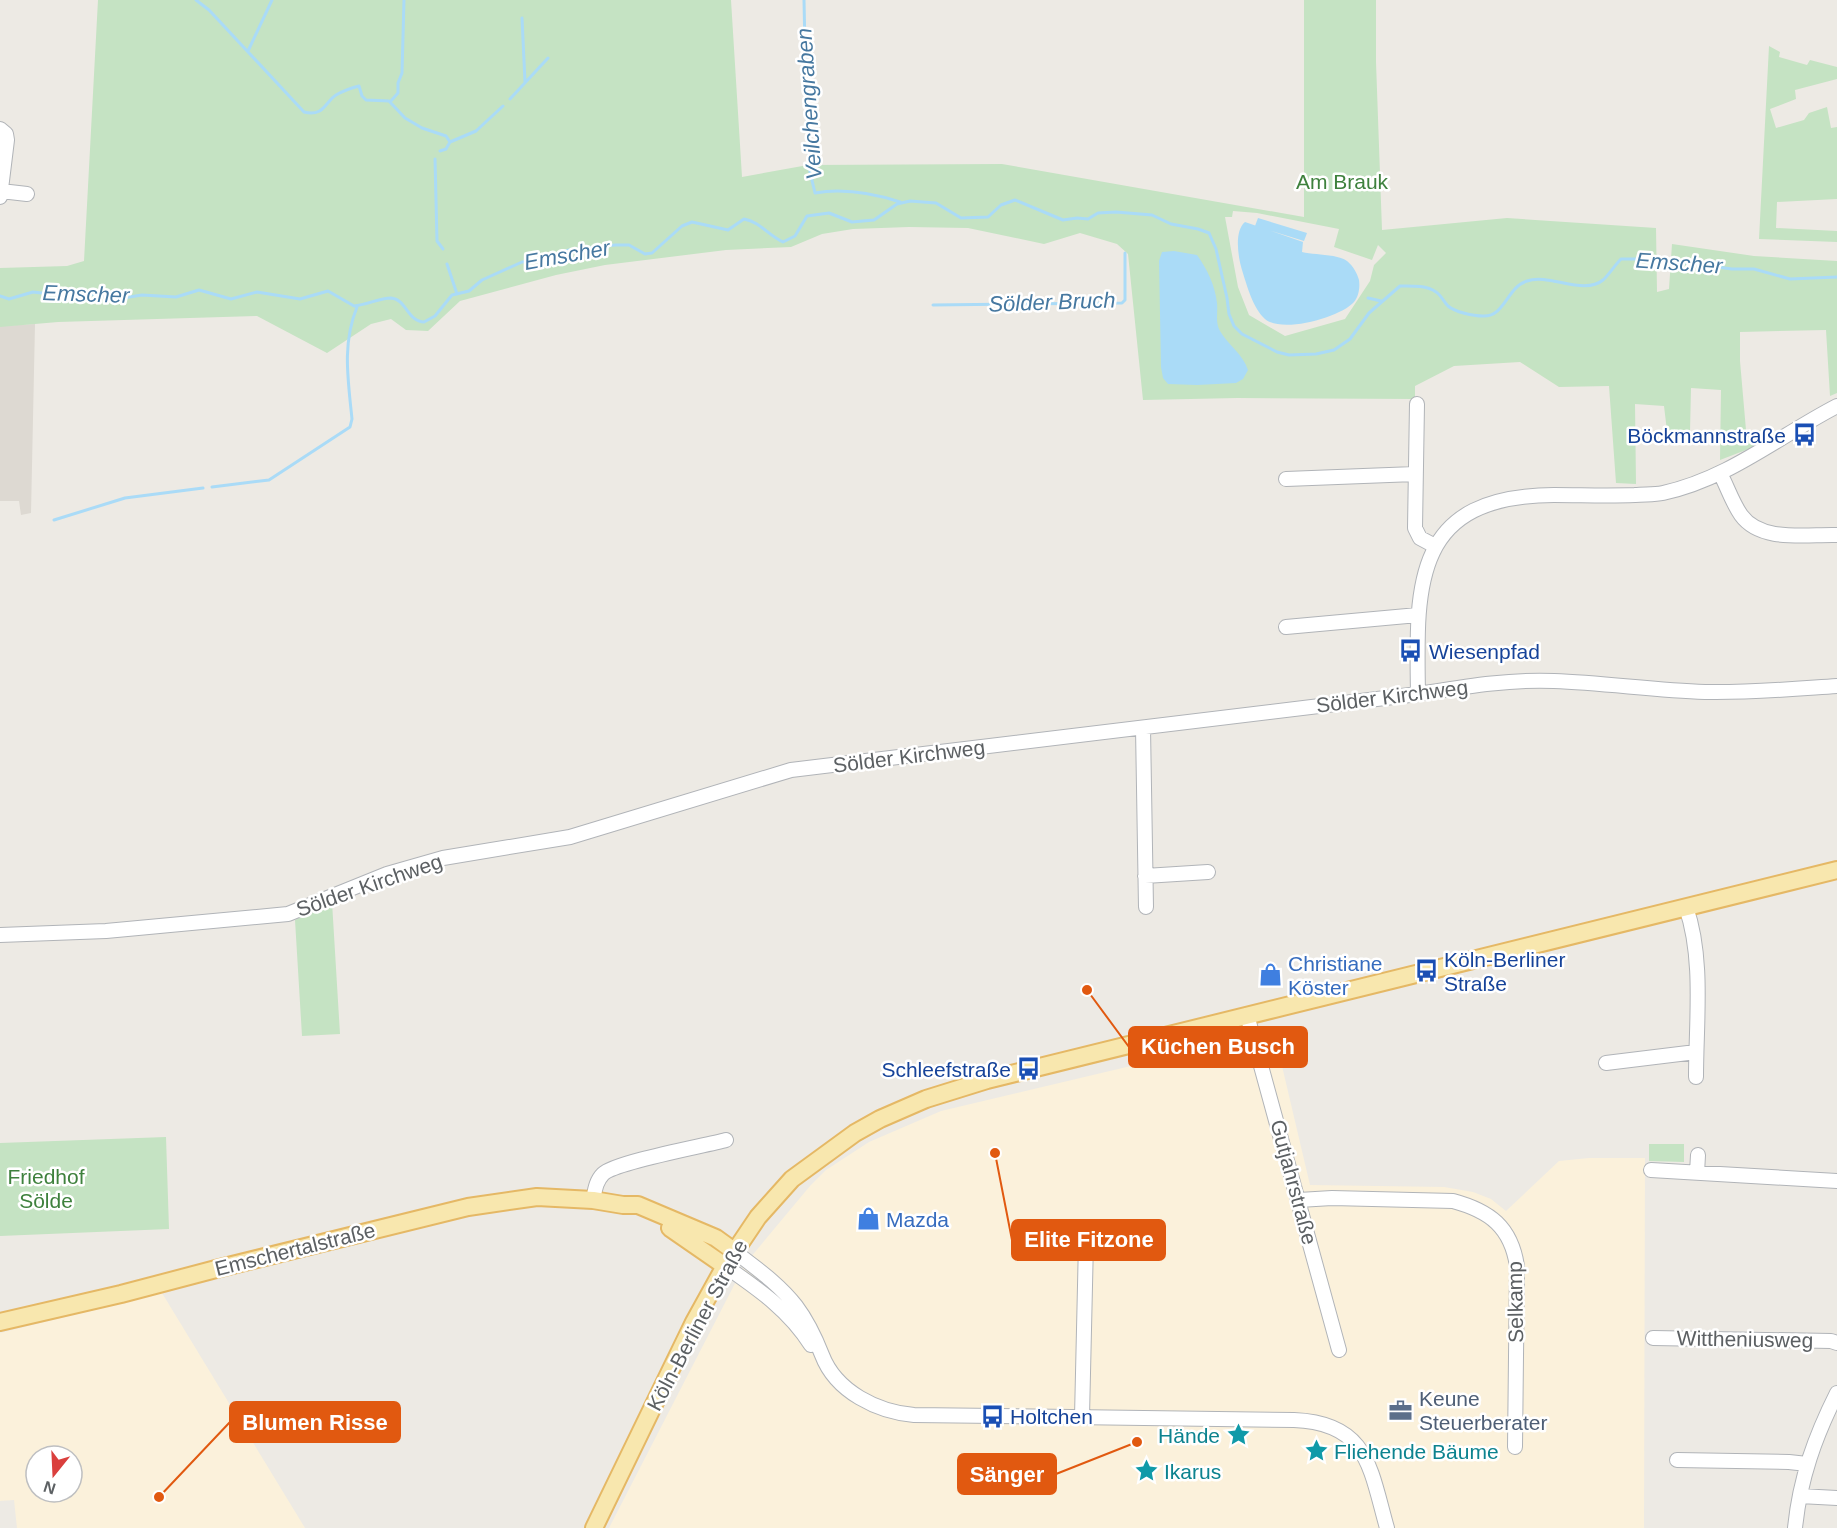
<svg xmlns="http://www.w3.org/2000/svg" width="1837" height="1528" viewBox="0 0 1837 1528" font-family="Helvetica,sans-serif">
<style>
.commercial{fill:#fbf1db;fill-rule:evenodd}
.education{fill:#ddd9d2}
.green{fill:#c5e3c3;fill-rule:evenodd}
.water{fill:#aadbf7}
.lines{fill:none;stroke-linecap:round;stroke-linejoin:round}
.stream{stroke:#aadbf7;stroke-width:3}
.minor-casing{stroke:#b1b4b8;stroke-width:16}
.major-casing{stroke:#e5b865;stroke-width:20}
.minor{stroke:#fff;stroke-width:14}
.major{stroke:#f8e7ae;stroke-width:16}
.labels{text-anchor:middle;dominant-baseline:central;stroke-width:5;stroke-linejoin:round;paint-order:stroke}
.park-label{font-size:21px;fill:#3e813d;stroke:#fff}
.transit-label{font-size:21px;fill:#164399;stroke:#fff;text-anchor:start}
.street-label{font-size:21px;fill:#5c6063;stroke:#fff}
.shop-label{font-size:21px;fill:#366cbe;stroke:#fff;text-anchor:start}
.service-label{font-size:21px;fill:#4e5e75;stroke:#fff;text-anchor:start}
.culture-label{font-size:21px;fill:#0d838f;stroke:#fff;text-anchor:start}
.water-label{font-size:22px;font-style:italic;fill:#4678a0;stroke:#fff}
.leader{fill:none;stroke:#e15910;stroke-width:2}
.callout-dot{fill:#e15910;stroke:#fff;stroke-width:2}
.callout{fill:#e15910;stroke:#e15910;stroke-width:2}
.callout-label{font-size:22px;text-anchor:middle;font-weight:bold;fill:#fff}
</style>
<rect width="100%" height="100%" fill="#edeae4"/>
<path class="commercial" d="M 1274,1032 L 1310,1185 L 1444,1187 L 1473,1192 L 1491,1199 L 1506,1211 L 1559,1161 L 1589,1158 L 1645,1158 L 1644,1528 L 609,1528 L 745,1264 L 810,1186 L 826,1170 L 869,1142 L 941,1111 Z
M 162,1293 L 305,1528 L 17,1528 L 14,1500 L 0,1501 L 0,1333 ZM 36,1456 L 72,1456 L 72,1492 L 36,1492 Z"/>
<path class="education" d="M 35,324 L 31,513 L 21,515 L 19,501 L 0,501 L 0,326 Z"/>
<path class="green" d="M 98,0 L 731,0 L 742,177 L 808,165 L 1002,164 L 1304,217 L 1304,0 L 1376,0 L 1376,62 L 1382,230 L 1507,218 L 1656,228 L 1657,292 L 1669,289 L 1672,244 L 1754,256 L 1837,261 L 1837,393 L 1830,396 L 1826,330 L 1740,332 L 1740,361 L 1746,430 L 1773,430 L 1772,440 L 1720,460 L 1721,390 L 1691,388 L 1690,432 L 1667,431 L 1664,406 L 1635,404 L 1636,484 L 1616,483 L 1609,386 L 1559,387 L 1520,362 L 1454,366 L 1415,386 L 1415,399 L 1237,398 L 1143,400 L 1128,254 L 1117,244 L 1080,233 L 1044,244 L 968,228 L 909,227 L 853,229 L 822,234 L 791,247 L 726,250 L 605,265 L 556,275 L 460,301 L 428,331 L 406,330 L 391,319 L 371,324 L 327,353 L 257,316 L 58,322 L 0,327 L 0,268 L 67,266 L 84,261 ZM 1233,211 L 1257,213 L 1339,229 L 1334,247 L 1372,260 L 1378,245 L 1386,253 L 1374,265 L 1370,281 L 1345,319 L 1285,336 L 1249,315 L 1238,287 L 1225,217 L 1232,217 Z
M 1769,46 L 1780,52 L 1779,57 L 1807,65 L 1810,60 L 1837,67 L 1837,79 L 1795,90 L 1796,99 L 1770,109 L 1776,128 L 1804,120 L 1809,113 L 1827,107 L 1831,128 L 1837,127 L 1837,199 L 1777,202 L 1776,228 L 1837,231 L 1837,242 L 1759,239 Z
M 332,902 L 340,1034 L 302,1036 L 295,920 Z
M 166,1137 L 169,1229 L 0,1236 L 0,1143 Z
M 1649,1144 L 1684,1144 L 1684,1162 L 1649,1161 Z"/>
<path class="water" d="M 1258,218 L 1307,233 L 1304,241 L 1255,226 Z
M 1245,222 L 1303,242 L 1302,252 C 1315,255 1337,254 1347,261 C 1353,266 1357,273 1359,280 C 1360,287 1359,296 1354,302 C 1341,317 1282,334 1265,319 C 1253,308 1247,286 1242,270 C 1238,257 1234,231 1245,222 Z
M 1174,251 L 1197,255 C 1207,269 1215,285 1217,303 C 1218,313 1215,322 1220,331 C 1228,345 1243,354 1248,370 L 1243,379 L 1236,383 L 1197,385 L 1168,384 L 1163,378 L 1161,367 L 1159,261 L 1162,252 Z"/>
<g class="lines">
<path class="stream" d="M 196,0 L 209,10 L 304,112 C 324,117 325,102 336,95 C 343,91 351,88 359,86 L 362,96 L 366,100 L 389,101 L 405,118 L 422,128 L 446,136 L 450,142 L 446,149 L 440,151
M 804,0 L 806,99 L 810,172 L 815,193 C 844,188 872,193 900,202
M 522,18 L 525,82
M 248,51 L 272,0
M 510,99 L 548,58
M 390,102 L 398,93 L 398,83 L 402,73 L 404,0
M 450,142 L 476,131 L 503,106
M 435,159 L 437,241 L 443,249
M 447,264 L 457,294
M 0,296 L 9,299 L 33,292 L 58,295 L 93,294 L 117,299 L 142,295 L 176,297 L 199,290 L 231,299 L 257,292 L 300,299 L 328,291 L 354,306 C 367,305 379,298 391,298 C 406,299 408,322 424,322 L 435,316 L 452,295 L 469,291 L 482,280 L 522,262 L 543,259 L 569,250 L 615,245 L 629,245 L 645,254 L 652,253 L 682,226 L 692,222 L 728,230 L 744,219 C 760,222 768,235 783,242 L 795,236 L 807,216 L 829,213 L 852,222 L 874,220 L 897,204 L 910,201 L 936,203 L 961,218 L 988,217 L 1001,205 L 1015,200 L 1063,220 L 1077,218 L 1088,219 L 1098,213 L 1116,212 L 1152,215 L 1171,224 L 1198,229 L 1209,233 L 1216,249 L 1227,298 L 1229,314 L 1234,326 L 1242,334 L 1277,352 L 1289,355 L 1316,354 L 1334,350 L 1350,339 L 1369,313 L 1400,286 C 1411,286 1426,285 1436,292 C 1441,295 1444,302 1448,306 C 1455,312 1473,316 1483,316 C 1505,317 1507,287 1527,281 C 1549,273 1584,296 1603,280 C 1607,277 1615,265 1621,259 L 1658,259 L 1732,269 L 1754,269 L 1790,279 L 1837,277
M 1368,298 L 1381,301
M 933,305 L 1122,303 L 1125,300 L 1125,253
M 212,487 L 269,480 L 350,427 L 352,419 C 348,379 342,344 357,307
M 54,520 L 125,498 L 203,488"/>
<defs>
<path id="minor" d="M 0,129 L 6,134 L 7,140 L 0,197
M 1,191 L 27,194
M 1417,404 L 1415,528 L 1420,538 L 1435,546
M 1720,473 C 1727,486 1732,502 1741,515 C 1761,543 1807,534 1837,535
M 1286,479 L 1415,474
M 1286,627 L 1418,615
M 1418,694 C 1416,583 1413,496 1554,495 C 1581,495 1608,496 1635,495 C 1644,494 1654,495 1663,493 C 1728,479 1779,436 1837,406
M 1143,728 L 1146,907
M 1145,876 L 1208,872
M 1686,907 C 1704,959 1696,1022 1696,1077
M 0,935 L 106,931 L 288,914 L 387,874 L 443,858 L 570,837 L 791,770 L 1418,694 C 1463,687 1508,679 1554,681 C 1604,683 1654,690 1705,692 C 1749,693 1793,689 1837,686
M 1247,1015 L 1339,1350
M 1606,1063 L 1696,1052
M 1651,1170 L 1837,1181
M 1697,1173 L 1698,1155
M 593,1200 C 595,1190 596,1181 603,1174 C 615,1162 704,1146 726,1140
M 1299,1200 L 1332,1198 L 1453,1201 C 1490,1211 1511,1227 1517,1266 L 1515,1447
M 734,1251 C 756,1268 779,1284 796,1306 C 808,1322 815,1337 822,1355 C 836,1392 878,1412 914,1415 L 1294,1420 C 1368,1423 1370,1468 1387,1528
M 725,1266 C 758,1289 789,1310 811,1345
M 1653,1338 L 1831,1341 L 1837,1343
M 1082,1417 L 1086,1242
M 1677,1460 L 1789,1462 L 1807,1464
M 1800,1496 L 1837,1498
M 1795,1528 C 1800,1478 1815,1437 1837,1393"/>
<path id="major" d="M 670,1228 L 725,1266
M 0,1322 L 121,1294 L 216,1269 L 468,1207 L 537,1197 L 593,1200 L 623,1205 L 638,1205 L 716,1238 L 734,1251
M 594,1528 L 694,1322 L 725,1266 L 758,1217 L 792,1179 L 855,1133 L 880,1119 L 926,1099 L 987,1080 L 1837,870"/>
</defs>
<use href="#minor" class="minor-casing"/>
<use href="#major" class="major-casing"/>
<use href="#minor" class="minor"/>
<use href="#major" class="major"/>
</g>
<defs>
<symbol id="bus-bare" viewBox="-9 -9 18 18"><path d="M-5-6H5V4H4V6H2V4H-2V6H-4V4H-5ZM-3.5-4V0h7V-4ZM-3.5 1.2v1.5H-2V1.2ZM2 1.2v1.5H3.5V1.2Z" fill="#1a4fb4" stroke="#fff" stroke-width="2.5" paint-order="stroke"/></symbol>
<symbol id="shop-bare" viewBox="-9 -9 18 18"><path d="M-5-2.5h2.3a2.7 3.5 0 0 1 5.4 0H5L5.5 6h-11ZM-1.5-2.5h3a1.5 2.3 0 0 0-3 0Z" fill="#3f7fe0" stroke="#fff" stroke-width="2.5" paint-order="stroke"/></symbol>
<symbol id="office-bare" viewBox="-9 -9 18 18"><path d="M-6-3h4V-5.5h4V-3h4V5H-6ZM-1-4.5V-3h2v-1.5ZM-6 0V1H6V0Z" fill="#5c6f8a" stroke="#fff" stroke-width="2.5" paint-order="stroke"/></symbol>
<symbol id="sight-bare" viewBox="-9 -9 18 18"><path d="M0-6L1.8-2.2L6-1.7L2.9 1.2L3.7 5.4L0 3.3L-3.7 5.4L-2.9 1.2L-6-1.7L-1.8-2.2Z" fill="#0f9aa8" stroke="#fff" stroke-width="2.5" paint-order="stroke"/></symbol>
</defs>
<g fill-rule="evenodd">
<use href="#bus-bare" x="1788" y="418" width="33" height="33"/>
<use href="#bus-bare" x="1394" y="634" width="33" height="33"/>
<use href="#bus-bare" x="1410" y="954" width="33" height="33"/>
<use href="#shop-bare" x="1254" y="958" width="33" height="33"/>
<use href="#bus-bare" x="1012" y="1052" width="33" height="33"/>
<use href="#shop-bare" x="852" y="1202" width="33" height="33"/>
<use href="#office-bare" x="1384" y="1394" width="33" height="33"/>
<use href="#bus-bare" x="976" y="1400" width="33" height="33"/>
<use href="#sight-bare" x="1222" y="1418" width="33" height="33"/>
<use href="#sight-bare" x="1300" y="1434" width="33" height="33"/>
<use href="#sight-bare" x="1130" y="1454" width="33" height="33"/>
</g>
<g class="labels">
<g class="park-label">
<text x="1342" y="181">Am Brauk</text>
<text x="46" y="1176">Friedhof<tspan x="46" dy="24">Sölde</tspan></text>
</g>
<g class="transit-label">
<text x="1786" y="435" text-anchor="end">Böckmannstraße</text>
<text x="1429" y="651">Wiesenpfad</text>
<text x="1444" y="959">Köln-Berliner<tspan x="1444" dy="24">Straße</tspan></text>
<text x="1011" y="1069" text-anchor="end">Schleefstraße</text>
<text x="1010" y="1416">Holtchen</text>
</g>
<g class="street-label">
<text transform="translate(1392 696) rotate(-7)">Sölder Kirchweg</text>
<text transform="translate(909 756) rotate(-7)">Sölder Kirchweg</text>
<text transform="translate(369 885) rotate(-19)">Sölder Kirchweg</text>
<text transform="translate(1294 1182) rotate(75)">Gutjahrstraße</text>
<text transform="translate(295 1249) rotate(-14)">Emschertalstraße</text>
<text transform="translate(1515 1302) rotate(-91)">Selkamp</text>
<text transform="translate(697 1325) rotate(-62)">Köln-Berliner Straße</text>
<text transform="translate(1745 1339) rotate(1)">Wittheniusweg</text>
</g>
<g class="shop-label">
<text x="1288" y="963">Christiane<tspan x="1288" dy="24">Köster</tspan></text>
<text x="886" y="1219">Mazda</text>
</g>
<g class="service-label">
<text x="1419" y="1398">Keune<tspan x="1419" dy="24">Steuerberater</tspan></text>
</g>
<g class="culture-label">
<text x="1220" y="1435" text-anchor="end">Hände</text>
<text x="1334" y="1451">Fliehende Bäume</text>
<text x="1164" y="1471">Ikarus</text>
</g>
<g class="water-label">
<text transform="translate(809 104) rotate(-94)">Veilchengraben</text>
<text transform="translate(567 255) rotate(-10)">Emscher</text>
<text transform="translate(1679 263) rotate(4)">Emscher</text>
<text transform="translate(86 294) rotate(2)">Emscher</text>
<text transform="translate(1052 302) rotate(-2)">Sölder Bruch</text>
</g>
</g>
<path class="leader" d="M1087 990L1129 1047M995 1153L1012 1240M159 1497L230 1422M1137 1442L1056 1474"/>
<g class="callout-dot">
<circle cx="1087" cy="990" r="6"/>
<circle cx="995" cy="1153" r="6"/>
<circle cx="159" cy="1497" r="6"/>
<circle cx="1137" cy="1442" r="6"/>
</g>
<g class="callout">
<rect x="1129" y="1027" width="178" height="40" rx="6"/>
<rect x="1012" y="1220" width="153" height="40" rx="6"/>
<rect x="230" y="1402" width="170" height="40" rx="6"/>
<rect x="958" y="1454" width="98" height="40" rx="6"/>
</g>
<g class="callout-label">
<text x="1218" y="1054">Küchen Busch</text>
<text x="1089" y="1247">Elite Fitzone</text>
<text x="315" y="1430">Blumen Risse</text>
<text x="1007" y="1482">Sänger</text>
</g>
<g transform="translate(54 1474) rotate(198)"><circle r="28" fill="#ffffff" stroke="#bebfc1" stroke-width="1.5"/>
<path d="M0-4.5L10 22L0 15L-10 22Z" fill="#da3f3d"/>
<text y="-9" font-size="16" font-weight="bold" text-anchor="middle" fill="#5c6063">N</text>
</g>
</svg>
